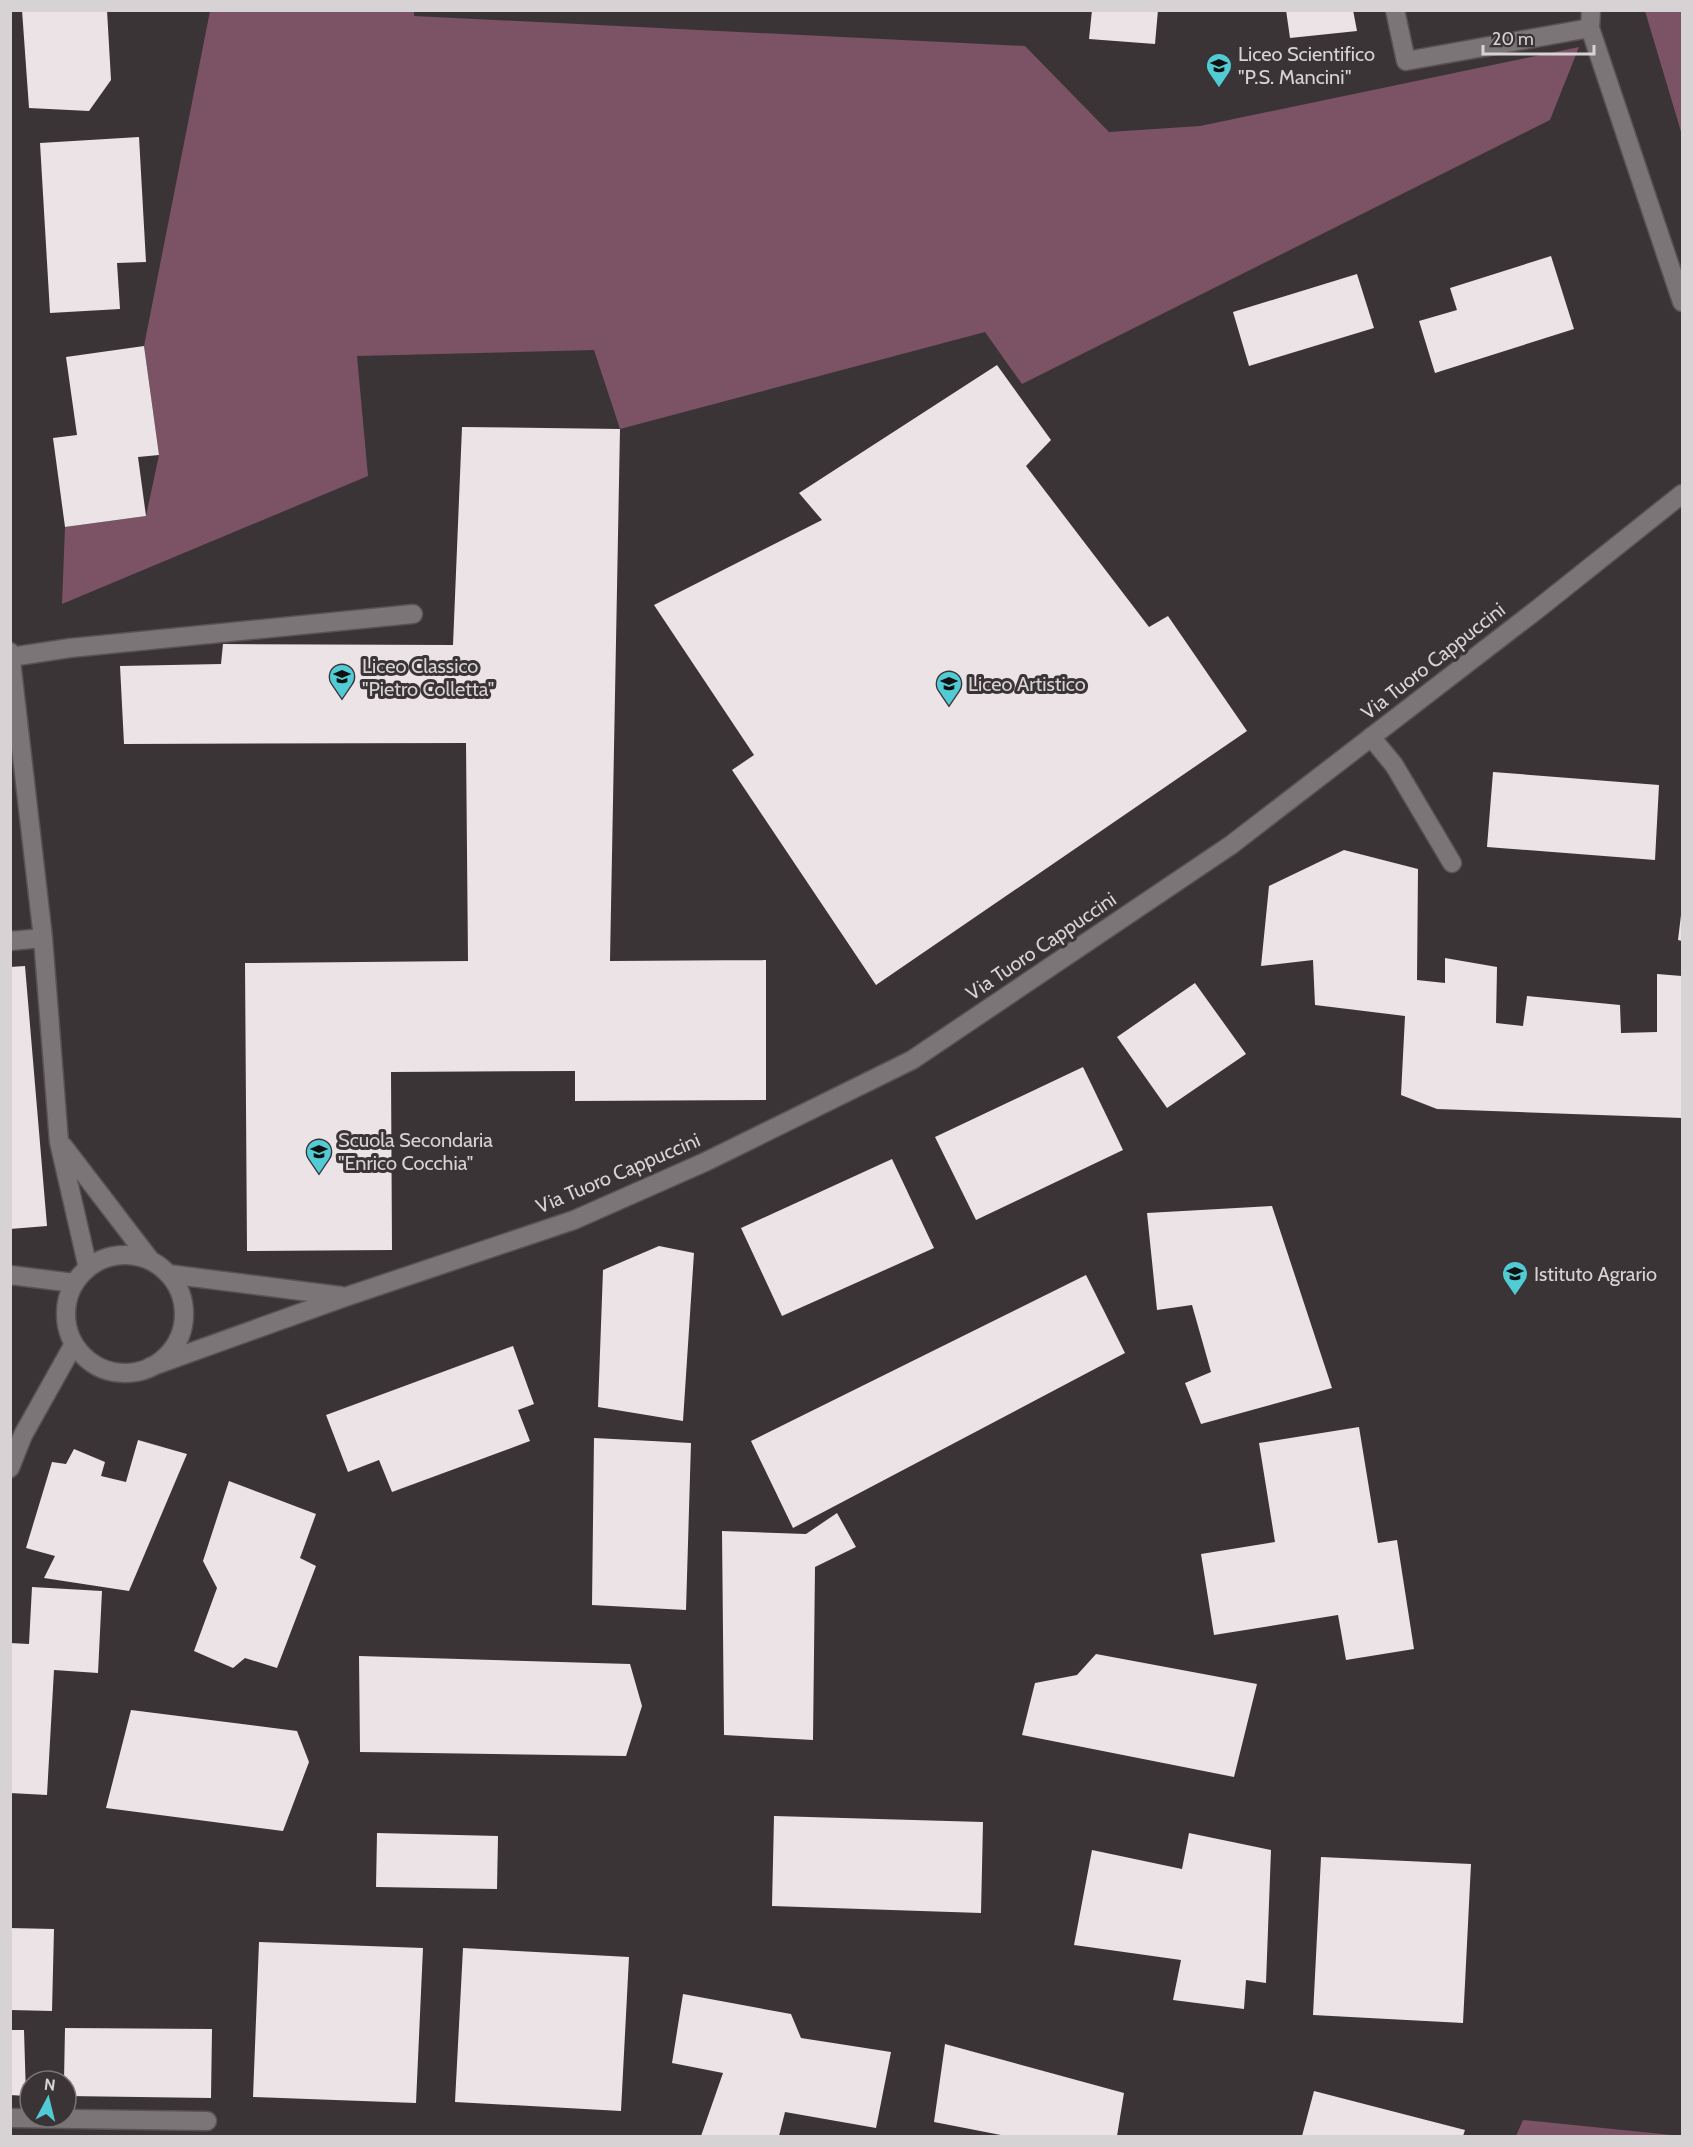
<svg xmlns="http://www.w3.org/2000/svg" width="1693" height="2147" viewBox="0 0 1693 2147" font-family="Cabin,sans-serif">
<style>
.green{fill:#7c5265}
.building{fill:#ebe3e6}
.lines{fill:none;stroke-linecap:round;stroke-linejoin:round}
.lane-casing{stroke:#585255;stroke-width:21}
.street-casing{stroke:#585255;stroke-width:21}
.lane{stroke:#7c7578;stroke-width:18}
.street{stroke:#7c7578;stroke-width:18}
.labels{text-anchor:middle;dominant-baseline:central;stroke-width:6;stroke-linejoin:round;paint-order:stroke}
.poi-label{font-size:20px;fill:#d7d3d5;stroke:#3a3436;text-anchor:start}
.street-label{font-size:20px;fill:#d7d3d5;stroke:#3a3436}
</style>
<rect width="100%" height="100%" fill="#3a3436"/>
<path class="green" d="M 414,10 L 414,16 L 1025,46 L 1109,132 L 1200,126 L 1579,47 L 1550,120 L 1022,384 L 985,332 L 620,429 L 594,350 L 357,356 L 368,476 L 62,604 L 65,527 L 146,516 L 159,455 L 144,346 L 210,11 Z
M 1645,11 L 1682,11 L 1682,135 Z
M 1523,2120 L 1682,2136 L 1516,2136 Z"/>
<path class="building" d="M 22,10 L 107,10 L 111,80 L 89,111 L 29,108 Z
M 1092,10 L 1158,10 L 1155,44 L 1089,39 Z
M 1286,10 L 1353,10 L 1357,31 L 1290,38 Z
M 139,137 L 146,262 L 117,263 L 120,309 L 50,313 L 40,143 Z
M 1551,256 L 1574,329 L 1435,373 L 1419,321 L 1457,310 L 1450,288 Z
M 1357,274 L 1374,328 L 1249,366 L 1233,312 Z
M 144,346 L 159,455 L 138,457 L 146,516 L 65,527 L 53,438 L 77,435 L 66,357 Z
M 997,365 L 1051,440 L 1026,466 L 1149,627 L 1168,616 L 1247,731 L 876,985 L 732,770 L 754,755 L 654,605 L 822,520 L 799,493 Z
M 462,427 L 620,429 L 610,961 L 766,960 L 766,1100 L 575,1101 L 575,1071 L 391,1072 L 392,1250 L 247,1251 L 245,963 L 468,961 L 466,743 L 124,744 L 120,666 L 221,664 L 223,644 L 453,645 Z
M 1493,772 L 1659,785 L 1655,860 L 1487,847 Z
M 1344,850 L 1418,869 L 1417,980 L 1445,983 L 1445,958 L 1497,967 L 1496,1023 L 1523,1026 L 1527,996 L 1620,1005 L 1621,1033 L 1657,1032 L 1657,974 L 1682,976 L 1682,1118 L 1437,1109 L 1401,1095 L 1405,1016 L 1315,1005 L 1313,960 L 1261,966 L 1269,886 Z
M 1681,915 L 1682,915 L 1682,941 L 1678,940 Z
M 25,966 L 47,1226 L 10,1229 L 10,967 Z
M 1195,983 L 1246,1054 L 1167,1108 L 1117,1037 Z
M 1083,1067 L 1123,1150 L 976,1220 L 935,1137 Z
M 892,1159 L 934,1248 L 782,1316 L 741,1228 Z
M 1272,1206 L 1332,1388 L 1201,1424 L 1185,1383 L 1211,1372 L 1192,1305 L 1157,1310 L 1147,1213 Z
M 659,1246 L 694,1253 L 683,1421 L 598,1407 L 603,1270 Z
M 1086,1275 L 1125,1353 L 793,1528 L 751,1441 Z
M 513,1346 L 534,1404 L 518,1410 L 530,1441 L 392,1492 L 379,1460 L 348,1472 L 326,1415 Z
M 1359,1427 L 1378,1543 L 1397,1540 L 1414,1649 L 1346,1660 L 1338,1615 L 1214,1635 L 1201,1554 L 1275,1542 L 1259,1443 Z
M 594,1438 L 691,1443 L 686,1610 L 592,1605 Z
M 138,1440 L 187,1454 L 129,1591 L 44,1578 L 55,1556 L 26,1548 L 52,1462 L 66,1464 L 74,1449 L 105,1462 L 101,1476 L 126,1482 Z
M 229,1481 L 316,1514 L 300,1558 L 316,1566 L 277,1668 L 245,1658 L 233,1668 L 194,1651 L 217,1588 L 203,1561 Z
M 837,1513 L 856,1547 L 815,1567 L 813,1740 L 724,1735 L 722,1531 L 806,1534 Z
M 32,1587 L 102,1591 L 98,1673 L 54,1670 L 47,1795 L 10,1793 L 10,1643 L 29,1644 Z
M 1096,1654 L 1257,1684 L 1234,1777 L 1022,1735 L 1035,1683 L 1077,1675 Z
M 359,1656 L 630,1664 L 642,1706 L 626,1756 L 360,1752 Z
M 131,1710 L 297,1731 L 309,1762 L 283,1831 L 106,1808 Z
M 774,1816 L 983,1822 L 981,1913 L 772,1906 Z
M 377,1833 L 498,1836 L 497,1889 L 376,1887 Z
M 1189,1833 L 1271,1850 L 1266,1983 L 1246,1980 L 1244,2009 L 1173,2000 L 1181,1960 L 1074,1945 L 1092,1850 L 1182,1869 Z
M 1321,1857 L 1471,1864 L 1463,2023 L 1313,2015 Z
M 10,1928 L 54,1929 L 52,2011 L 10,2010 Z
M 259,1942 L 423,1948 L 416,2103 L 253,2097 Z
M 463,1948 L 629,1957 L 621,2111 L 455,2102 Z
M 683,1994 L 791,2014 L 801,2038 L 891,2052 L 876,2128 L 785,2112 L 779,2136 L 701,2136 L 723,2073 L 672,2063 Z
M 65,2028 L 212,2029 L 211,2098 L 66,2096 L 66,2081 L 64,2081 Z
M 10,2030 L 24,2030 L 26,2096 L 10,2095 Z
M 945,2044 L 1124,2093 L 1117,2136 L 1006,2136 L 934,2122 Z
M 1314,2091 L 1465,2130 L 1463,2136 L 1302,2136 Z"/>
<g class="lines">
<defs>
<path id="lane" d="M 1395,10 L 1406,61 L 1590,28
M 1591,10 L 1590,28 L 1682,302
M 11,657 L 70,648 L 413,614
M 1371,737 L 1394,765 L 1452,863"/>
<path id="street" d="M 10,652 L 43,938 L 59,1142 L 88,1268
M 10,941 L 43,938
M 63,1146 L 151,1261
M66 1314a59 59 0 1 1 118 0a59 59 0 1 1-118 0Z
M 168,1274 L 341,1296
M 10,1275 L 74,1283
M 150,1367 L 345,1297 L 574,1220 L 705,1162 L 912,1060 L 1231,845 L 1539,608 L 1682,494
M 10,1468 L 23,1435 L 74,1344
M 10,2118 L 207,2121"/>
</defs>
<use href="#lane" class="lane-casing"/>
<use href="#street" class="street-casing"/>
<use href="#lane" class="lane"/>
<use href="#street" class="street"/>
</g>
<defs>
<symbol id="school-pin" viewBox="-11 -11 22 30"><path d="M0 17L-7.5 6A9.5 9.5 0 1 1 7.5 6Z" fill="#51ccd4" stroke="#3a3436"/><path d="M0-5L7-2L0 1L-7-2ZM-4 1L0 2.5L4 1V4Q0 6-4 4Z" fill="#111"/></symbol>
</defs>
<g fill-rule="evenodd">
<use href="#school-pin" x="1204" y="51" width="30" height="40"/>
<use href="#school-pin" x="327" y="662" width="30" height="40"/>
<use href="#school-pin" x="934" y="669" width="30" height="40"/>
<use href="#school-pin" x="304" y="1137" width="30" height="40"/>
<use href="#school-pin" x="1500" y="1259" width="30" height="40"/>
</g>
<g class="labels">
<g class="poi-label">
<text x="1238" y="54">Liceo Scientifico<tspan x="1238" dy="23">"P.S. Mancini"</tspan></text>
<text x="362" y="666">Liceo Classico<tspan x="362" dy="23">"Pietro Colletta"</tspan></text>
<text x="968" y="684">Liceo Artistico</text>
<text x="338" y="1140">Scuola Secondaria<tspan x="338" dy="23">"Enrico Cocchia"</tspan></text>
<text x="1534" y="1274">Istituto Agrario</text>
</g>
<g class="street-label">
<text transform="translate(1433 661) rotate(-38)">Via Tuoro Cappuccini</text>
<text transform="translate(1041 946) rotate(-34)">Via Tuoro Cappuccini</text>
<text transform="translate(618 1173) rotate(-23)">Via Tuoro Cappuccini</text>
</g>
</g>
<rect width="1693" height="2147" fill="none" stroke="#d7d3d5" stroke-width="24"/>
<g transform="translate(48 2099) rotate(7)"><circle r="28" fill="#3a3436" stroke="#797476" stroke-width="1.5"/>
<path d="M0-4.5L10 22L0 15L-10 22Z" fill="#51ccd4"/>
<text y="-9" font-size="16" font-weight="bold" text-anchor="middle" fill="#d7d3d5">N</text>
</g>
<path d="M1483 45v9h111v-9" fill="none" stroke="#d7d3d5" stroke-width="3"/>
<text x="1492" y="45" font-size="18" fill="#d7d3d5" stroke="#3a3436" stroke-width="4.5" paint-order="stroke">20 m</text>
</svg>
